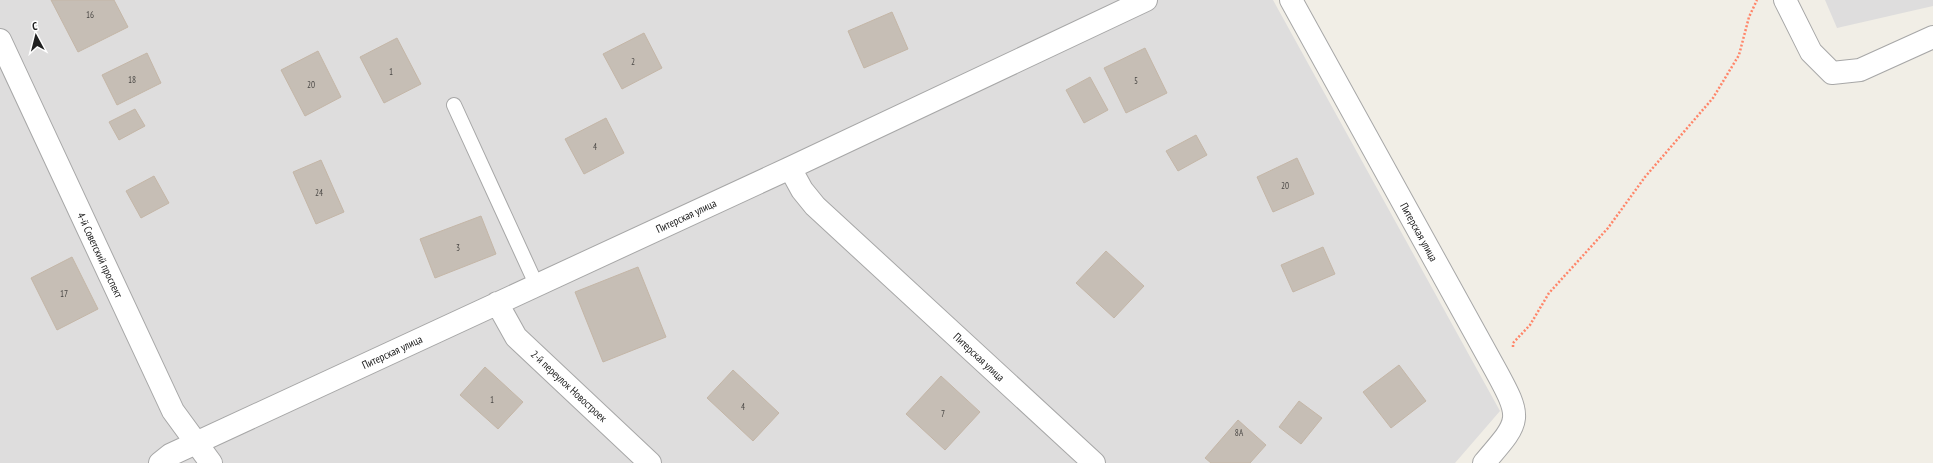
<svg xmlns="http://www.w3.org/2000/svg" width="1933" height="463" viewBox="0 0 1933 463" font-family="'PT Sans Narrow',sans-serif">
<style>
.residential{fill:#dedddd}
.building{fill:#c6beb5;stroke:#c4b6a7}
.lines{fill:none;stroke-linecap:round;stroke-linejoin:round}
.service-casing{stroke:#a7a7a7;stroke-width:16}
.minor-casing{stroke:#a7a7a7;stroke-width:24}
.path{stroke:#ff8569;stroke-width:2.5;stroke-dasharray:2 2;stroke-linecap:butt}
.service{stroke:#fff;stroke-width:14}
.minor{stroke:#fff;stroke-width:22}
.labels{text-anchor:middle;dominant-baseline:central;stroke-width:4;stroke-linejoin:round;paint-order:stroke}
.number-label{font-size:9px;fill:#4a4845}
.street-label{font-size:11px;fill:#202020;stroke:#fff}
</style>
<rect width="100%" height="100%" fill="#f1eee6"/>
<path class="residential" d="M 0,0 L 1273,0 L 1500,411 L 1455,463 L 0,463 Z
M 1825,0 L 1933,0 L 1933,6 L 1837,28 Z"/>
<path class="building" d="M 51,0 L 114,0 L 128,27 L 78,52 Z
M 892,12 L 908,49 L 864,68 L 848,31 Z
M 644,33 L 662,68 L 622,89 L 603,54 Z
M 397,38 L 421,84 L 384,103 L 360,57 Z
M 1145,48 L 1167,93 L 1126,113 L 1104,68 Z
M 318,51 L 341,97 L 305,116 L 281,70 Z
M 147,53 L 161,83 L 117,105 L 102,75 Z
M 1090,77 L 1108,110 L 1084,123 L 1066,90 Z
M 135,109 L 145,126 L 119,140 L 109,122 Z
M 606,118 L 624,153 L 584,174 L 565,139 Z
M 1196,135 L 1207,155 L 1178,171 L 1166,151 Z
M 1297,158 L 1314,194 L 1273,212 L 1257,177 Z
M 321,160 L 344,212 L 316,224 L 293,172 Z
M 154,176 L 169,203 L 141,218 L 126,191 Z
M 481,216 L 496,254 L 435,278 L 420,239 Z
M 1323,247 L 1335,274 L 1293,292 L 1281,265 Z
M 1106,251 L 1144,286 L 1114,318 L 1076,283 Z
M 72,257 L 98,309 L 57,330 L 31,278 Z
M 638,267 L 666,337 L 603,362 L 575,292 Z
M 1399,365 L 1426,401 L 1391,428 L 1363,392 Z
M 485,367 L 523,402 L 498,429 L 460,395 Z
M 733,370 L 779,413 L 753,441 L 707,398 Z
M 941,376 L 980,412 L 945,450 L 906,414 Z
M 1299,401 L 1322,418 L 1301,444 L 1279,427 Z
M 1238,420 L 1266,445 L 1250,463 L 1211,463 L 1205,458 Z"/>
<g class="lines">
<defs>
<path id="service" d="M 454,105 L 536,284"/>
<path id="minor" d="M 1291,0 L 1495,369 C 1523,420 1521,420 1484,463
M 1785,0 L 1811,52 L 1832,73 L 1860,70 L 1933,37
M 0,40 L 173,411 L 211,463
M 790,168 L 802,190 L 815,206 L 1094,463
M 497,303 L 516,337 L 650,463
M 160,463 L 170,455 L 790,168 L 1146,0"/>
</defs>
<use href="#service" class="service-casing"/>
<use href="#minor" class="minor-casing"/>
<path class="path" d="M 1513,347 L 1513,343 L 1530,325 L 1549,293 L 1608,228 L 1645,177 L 1713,98 L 1739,55 L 1749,17 L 1757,0"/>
<use href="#service" class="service"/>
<use href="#minor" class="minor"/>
</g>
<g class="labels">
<g class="number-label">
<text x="90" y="14">16</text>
<text x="633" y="61">2</text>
<text x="391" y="71">1</text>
<text x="132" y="79">18</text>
<text x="1136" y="80">5</text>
<text x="311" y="84">20</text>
<text x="595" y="146">4</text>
<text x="1285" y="185">20</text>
<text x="319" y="192">24</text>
<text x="458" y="247">3</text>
<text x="64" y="293">17</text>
<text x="492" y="399">1</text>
<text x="743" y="406">4</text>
<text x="943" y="413">7</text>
<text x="1239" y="432">8А</text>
</g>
<g class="street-label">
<text transform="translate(686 216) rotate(-25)">Питерская улица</text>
<text transform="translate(1419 232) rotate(61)">Питерская улица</text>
<text transform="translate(100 255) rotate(65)">4-й Советский проспект</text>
<text transform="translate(392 352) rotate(-25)">Питерская улица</text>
<text transform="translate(979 357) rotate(43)">Питерская улица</text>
<text transform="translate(569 386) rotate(43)">2-й переулок Новостроек</text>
</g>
</g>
<g transform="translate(36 36) rotate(353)" stroke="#ffffff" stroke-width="3" paint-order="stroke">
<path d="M0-3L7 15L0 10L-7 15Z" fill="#202020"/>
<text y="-6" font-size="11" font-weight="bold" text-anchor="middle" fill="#202020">С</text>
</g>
</svg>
